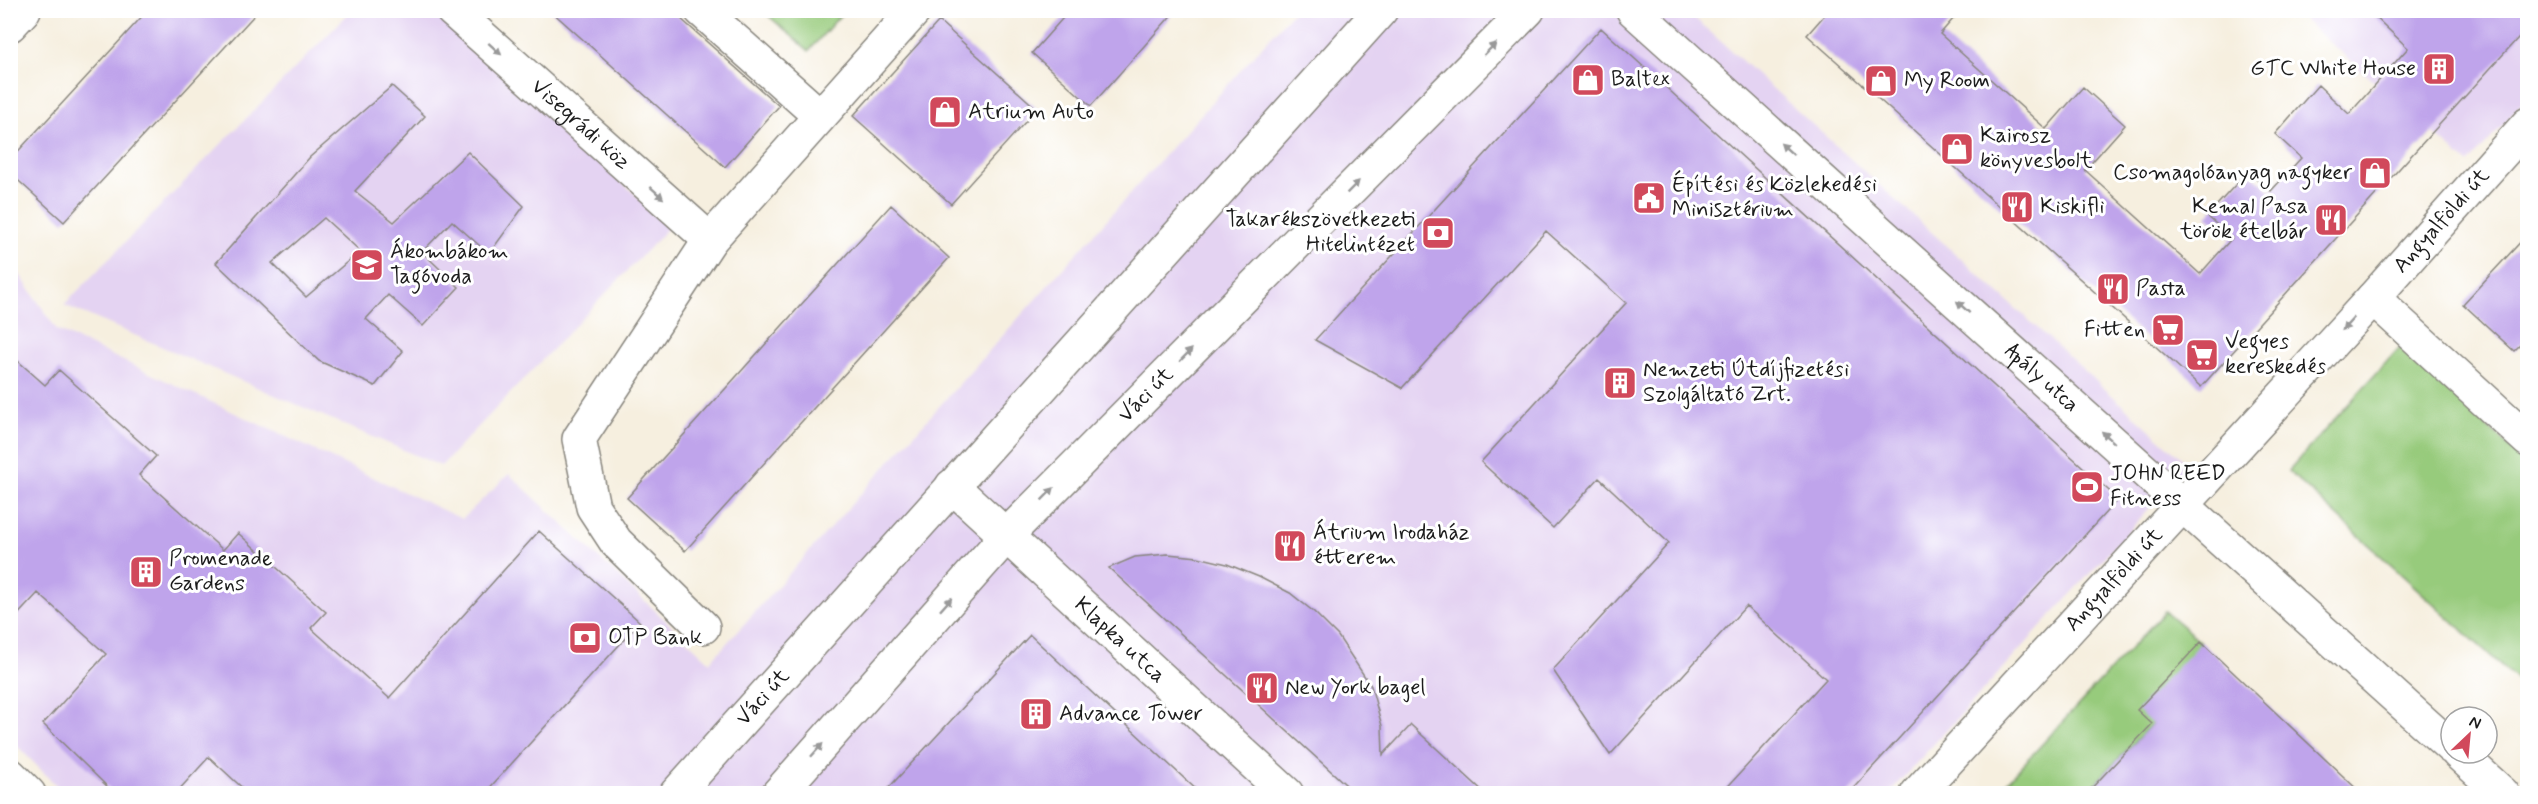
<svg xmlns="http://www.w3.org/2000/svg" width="2538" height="804" viewBox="0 0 2538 804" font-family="Mynerve,sans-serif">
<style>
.built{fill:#e4d3f2}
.green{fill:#97cb7c;stroke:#5a744c;stroke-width:1.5}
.building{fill:#bfa4eb;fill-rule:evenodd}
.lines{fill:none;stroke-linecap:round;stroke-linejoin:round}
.minor-casing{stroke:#89867e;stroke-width:36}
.major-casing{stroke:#89867e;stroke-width:36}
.minor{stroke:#fff;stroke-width:33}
.major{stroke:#fff;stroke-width:33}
.oneway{fill:#999}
.labels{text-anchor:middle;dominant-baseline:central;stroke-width:6;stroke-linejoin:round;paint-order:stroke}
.poi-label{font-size:22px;fill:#1c1c1c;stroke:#fff;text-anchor:start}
.street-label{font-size:22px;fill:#1c1c1c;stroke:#fff}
</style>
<rect width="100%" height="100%" fill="#fff"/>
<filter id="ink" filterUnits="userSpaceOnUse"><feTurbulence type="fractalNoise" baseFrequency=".0167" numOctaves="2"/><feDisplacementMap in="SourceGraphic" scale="12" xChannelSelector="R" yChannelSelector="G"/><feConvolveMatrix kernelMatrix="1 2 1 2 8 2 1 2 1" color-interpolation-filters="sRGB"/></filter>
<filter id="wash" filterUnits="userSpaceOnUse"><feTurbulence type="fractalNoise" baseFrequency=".008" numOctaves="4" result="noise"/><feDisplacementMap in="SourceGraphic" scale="24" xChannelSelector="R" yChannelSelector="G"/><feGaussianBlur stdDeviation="1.35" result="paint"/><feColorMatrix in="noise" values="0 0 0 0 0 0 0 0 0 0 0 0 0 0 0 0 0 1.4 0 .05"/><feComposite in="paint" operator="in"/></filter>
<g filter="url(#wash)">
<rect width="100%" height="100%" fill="#f6efdf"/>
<path class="built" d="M 351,11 L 432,11 L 670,226 L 441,466 L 64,305 Z
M 1294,11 L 1687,11 L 2189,465 L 1889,793 L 64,793 L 11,740 L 10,260 L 57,330 L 462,519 L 509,474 L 710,662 Z
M 2294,11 L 2527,11 L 2527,98 L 2468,164 Z"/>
<path class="green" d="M 763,11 L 844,11 L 809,51 Z
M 2400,347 L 2527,463 L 2527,689 L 2288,471 Z
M 2165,611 L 2201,642 L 2152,724 L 2086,793 L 1996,794 Z"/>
<g id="blocks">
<path class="building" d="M 148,10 L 259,10 L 64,222 L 10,173 L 10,160 Z
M 550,10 L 671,10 L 779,106 L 725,167 Z
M 1070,10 L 1176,10 L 1091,106 L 1032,53 Z
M 1829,10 L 1961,10 L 1940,34 L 2046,129 L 2083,87 L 2125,125 L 2085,170 L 2200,274 L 2232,238 L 2207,216 L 2248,171 L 2271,191 L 2301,158 L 2275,134 L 2318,85 L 2349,114 L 2408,48 L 2368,10 L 2528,10 L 2528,27 L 2201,387 L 1807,35 Z
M 939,21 L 1037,109 L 951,204 L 853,116 Z
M 1601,28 L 2118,499 L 1848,794 L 1721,794 L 1826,679 L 1746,606 L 1610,755 L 1553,670 L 1669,543 L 1599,478 L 1553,528 L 1481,462 L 1626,303 L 1546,231 L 1402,388 L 1315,340 Z
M 392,86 L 425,116 L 355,191 L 394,222 L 468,152 L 524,206 L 489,254 L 452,221 L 422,252 L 459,287 L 423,326 L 388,295 L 366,319 L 403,351 L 375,386 L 319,361 L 216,263 L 310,157 ZM 324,218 L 360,251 L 306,297 L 272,263 Z
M 891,205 L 949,258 L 685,551 L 627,498 Z
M 2528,234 L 2528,337 L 2514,351 L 2463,304 Z
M 10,354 L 45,385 L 59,370 L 156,456 L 139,475 L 223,550 L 238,533 L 326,612 L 311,628 L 389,698 L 539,531 L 640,622 L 484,794 L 249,794 L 209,757 L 175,794 L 115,794 L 43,724 L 106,654 L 38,593 L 10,623 Z
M 1168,554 L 1198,557 L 1227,564 L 1259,577 L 1290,593 L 1314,612 L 1338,636 L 1371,686 L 1382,726 L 1383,755 L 1411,725 L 1486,794 L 1356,794 L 1109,568 L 1135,557 Z
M 1030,635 L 1201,794 L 883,794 Z
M 2201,642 L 2362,794 L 2086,794 L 2152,724 L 2137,710 Z"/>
</g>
</g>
<g filter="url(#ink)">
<use href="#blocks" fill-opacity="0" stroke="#89867e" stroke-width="1.5"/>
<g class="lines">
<defs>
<g id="minor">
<path id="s1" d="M 452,10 L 710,240"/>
<path d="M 701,10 L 820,116"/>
<path id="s2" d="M 1633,10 L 2451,747"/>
<path d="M 10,25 L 24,10"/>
<path d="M 2373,298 L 2528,440"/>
<path id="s3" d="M 952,486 L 1287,794"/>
<path d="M 703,627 L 616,542 L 593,507 L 579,439 L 710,240 L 915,10"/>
<path d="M 2458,753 L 2503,794"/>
<path d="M 10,775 L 29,794"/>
<path id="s4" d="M 778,794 L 1007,535 L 1528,10"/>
<path id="s5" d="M 1917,794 L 2373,298 L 2528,124"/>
</g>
<g id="major">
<path id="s6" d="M 676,794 L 1381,10"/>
</g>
</defs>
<use href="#minor" class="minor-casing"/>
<use href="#major" class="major-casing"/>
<use href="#minor" class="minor"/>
<use href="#major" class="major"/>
</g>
<defs><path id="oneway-solid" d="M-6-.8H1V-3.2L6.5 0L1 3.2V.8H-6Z" transform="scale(1.5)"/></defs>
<g class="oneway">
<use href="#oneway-solid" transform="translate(495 49) rotate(42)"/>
<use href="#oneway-solid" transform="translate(1490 49) rotate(-45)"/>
<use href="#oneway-solid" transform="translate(1787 149) rotate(-138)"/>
<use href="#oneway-solid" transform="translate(1353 187) rotate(-45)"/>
<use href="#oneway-solid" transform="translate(657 193) rotate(42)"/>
<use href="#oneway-solid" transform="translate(1963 307) rotate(-138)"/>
<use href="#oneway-solid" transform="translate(2348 324) rotate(133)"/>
<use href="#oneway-solid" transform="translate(1186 355) rotate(-45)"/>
<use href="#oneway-solid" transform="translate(2108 437) rotate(-138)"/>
<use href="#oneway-solid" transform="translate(1048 494) rotate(-45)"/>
<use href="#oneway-solid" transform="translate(946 604) rotate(-48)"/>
<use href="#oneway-solid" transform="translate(817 750) rotate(-48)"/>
</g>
</g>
<defs>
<symbol id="building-square" viewBox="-11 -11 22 22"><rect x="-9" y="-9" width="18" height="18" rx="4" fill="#d1495b" stroke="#fff"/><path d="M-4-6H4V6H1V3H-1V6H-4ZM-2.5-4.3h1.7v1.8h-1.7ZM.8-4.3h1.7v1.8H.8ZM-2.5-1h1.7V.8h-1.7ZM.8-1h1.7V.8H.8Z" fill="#fff"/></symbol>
<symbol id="shop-square" viewBox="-11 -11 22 22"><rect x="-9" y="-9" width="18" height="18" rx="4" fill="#d1495b" stroke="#fff"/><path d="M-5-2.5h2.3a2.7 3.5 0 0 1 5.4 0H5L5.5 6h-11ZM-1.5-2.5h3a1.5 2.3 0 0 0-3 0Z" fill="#fff"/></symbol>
<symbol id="civic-square" viewBox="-11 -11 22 22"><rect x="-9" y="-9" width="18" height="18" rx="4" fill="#d1495b" stroke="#fff"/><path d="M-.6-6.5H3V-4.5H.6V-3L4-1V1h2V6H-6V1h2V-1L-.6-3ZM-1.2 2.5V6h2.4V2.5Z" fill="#fff"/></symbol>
<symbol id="restaurant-square" viewBox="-11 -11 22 22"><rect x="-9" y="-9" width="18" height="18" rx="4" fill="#d1495b" stroke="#fff"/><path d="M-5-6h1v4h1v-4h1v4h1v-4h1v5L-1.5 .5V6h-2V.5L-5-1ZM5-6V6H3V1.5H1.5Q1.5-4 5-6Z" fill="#fff"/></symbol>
<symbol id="bank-square" viewBox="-11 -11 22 22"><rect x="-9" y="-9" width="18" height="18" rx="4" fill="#d1495b" stroke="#fff"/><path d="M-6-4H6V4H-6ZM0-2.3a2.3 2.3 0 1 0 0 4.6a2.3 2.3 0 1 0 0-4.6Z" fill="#fff"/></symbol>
<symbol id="school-square" viewBox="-11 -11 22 22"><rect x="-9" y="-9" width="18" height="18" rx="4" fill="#d1495b" stroke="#fff"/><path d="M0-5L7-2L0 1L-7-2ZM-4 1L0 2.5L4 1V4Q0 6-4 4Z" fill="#fff"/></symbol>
<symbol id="supermarket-square" viewBox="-11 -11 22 22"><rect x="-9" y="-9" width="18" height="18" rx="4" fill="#d1495b" stroke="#fff"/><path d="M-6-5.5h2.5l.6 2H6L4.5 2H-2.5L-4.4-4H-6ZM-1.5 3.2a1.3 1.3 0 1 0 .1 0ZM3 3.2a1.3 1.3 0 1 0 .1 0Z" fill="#fff"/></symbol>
<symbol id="stadium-square" viewBox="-11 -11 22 22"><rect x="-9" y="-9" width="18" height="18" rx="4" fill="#d1495b" stroke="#fff"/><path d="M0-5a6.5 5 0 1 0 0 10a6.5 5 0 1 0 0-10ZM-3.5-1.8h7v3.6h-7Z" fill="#fff"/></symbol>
</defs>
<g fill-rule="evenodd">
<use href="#building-square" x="2420" y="50" width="38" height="38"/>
<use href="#shop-square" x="1569" y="61" width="38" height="38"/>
<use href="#shop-square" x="1862" y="62" width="38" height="38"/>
<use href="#shop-square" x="926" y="93" width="38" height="38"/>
<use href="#shop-square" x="1938" y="130" width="38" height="38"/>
<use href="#shop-square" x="2356" y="154" width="38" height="38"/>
<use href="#civic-square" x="1630" y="179" width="38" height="38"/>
<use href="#restaurant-square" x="1998" y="188" width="38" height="38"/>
<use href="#restaurant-square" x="2312" y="201" width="38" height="38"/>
<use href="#bank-square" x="1419" y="214" width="38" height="38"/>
<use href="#school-square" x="348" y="246" width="38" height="38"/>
<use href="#restaurant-square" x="2094" y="270" width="38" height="38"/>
<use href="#supermarket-square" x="2149" y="311" width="38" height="38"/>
<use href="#supermarket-square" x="2183" y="336" width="38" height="38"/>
<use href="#building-square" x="1601" y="364" width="38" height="38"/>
<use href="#stadium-square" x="2068" y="468" width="38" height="38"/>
<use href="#restaurant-square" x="1271" y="527" width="38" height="38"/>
<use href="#building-square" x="127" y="553" width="38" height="38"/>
<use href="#bank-square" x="566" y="619" width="38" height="38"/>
<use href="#restaurant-square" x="1243" y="669" width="38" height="38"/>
<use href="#building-square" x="1017" y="695" width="38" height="38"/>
</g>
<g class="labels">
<g class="poi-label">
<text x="2416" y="69" text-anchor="end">GTC White House</text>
<text x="1611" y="80">Baltex</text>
<text x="1904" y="81">My Room</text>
<text x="968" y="112">Atrium Auto</text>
<text x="1980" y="136">Kairosz<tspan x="1980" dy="25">könyvesbolt</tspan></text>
<text x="2352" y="173" text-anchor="end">Csomagolóanyag nagyker</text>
<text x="1672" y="185">Építési és Közlekedési<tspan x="1672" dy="25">Minisztérium</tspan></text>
<text x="2040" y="207">Kiskifli</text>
<text x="2308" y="207" text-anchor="end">Kemal Pasa<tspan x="2308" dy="25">török ételbár</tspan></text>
<text x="1415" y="220" text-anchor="end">Takarékszövetkezeti<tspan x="1415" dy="25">Hitelintézet</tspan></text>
<text x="390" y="252">Ákombákom<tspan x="390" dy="25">Tagóvoda</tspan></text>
<text x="2136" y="289">Pasta</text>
<text x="2145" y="330" text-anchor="end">Fitten</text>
<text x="2225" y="342">Vegyes<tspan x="2225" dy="25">kereskedés</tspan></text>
<text x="1643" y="370">Nemzeti Útdíjfizetési<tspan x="1643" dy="25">Szolgáltató Zrt.</tspan></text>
<text x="2110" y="474">JOHN REED<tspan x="2110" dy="25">Fitness</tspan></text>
<text x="1313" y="533">Átrium Irodaház<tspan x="1313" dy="25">étterem</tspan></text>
<text x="169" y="559">Promenade<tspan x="169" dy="25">Gardens</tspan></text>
<text x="608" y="638">OTP Bank</text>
<text x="1285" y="688">New York bagel</text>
<text x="1059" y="714">Advance Tower</text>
</g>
<g class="street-label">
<text stroke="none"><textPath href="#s1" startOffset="172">Visegrádi köz</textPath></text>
<text stroke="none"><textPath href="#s5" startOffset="777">Angyalföldi út</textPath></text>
<text stroke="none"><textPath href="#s2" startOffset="550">Apály utca</textPath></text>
<text stroke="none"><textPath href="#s4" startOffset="543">Váci út</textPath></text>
<text stroke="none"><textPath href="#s5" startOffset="291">Angyalföldi út</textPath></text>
<text stroke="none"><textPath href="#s3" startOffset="228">Klapka utca</textPath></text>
<text stroke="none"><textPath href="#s6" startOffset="130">Váci út</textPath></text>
</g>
</g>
<rect width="2538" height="804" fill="none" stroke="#fff" stroke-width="36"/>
<g transform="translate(2469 735) rotate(26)"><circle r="28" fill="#ffffff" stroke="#a4a4a4" stroke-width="1.5"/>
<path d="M0-4.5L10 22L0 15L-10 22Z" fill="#d1495b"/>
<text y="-9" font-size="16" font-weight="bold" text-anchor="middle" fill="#1c1c1c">N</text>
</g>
</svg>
